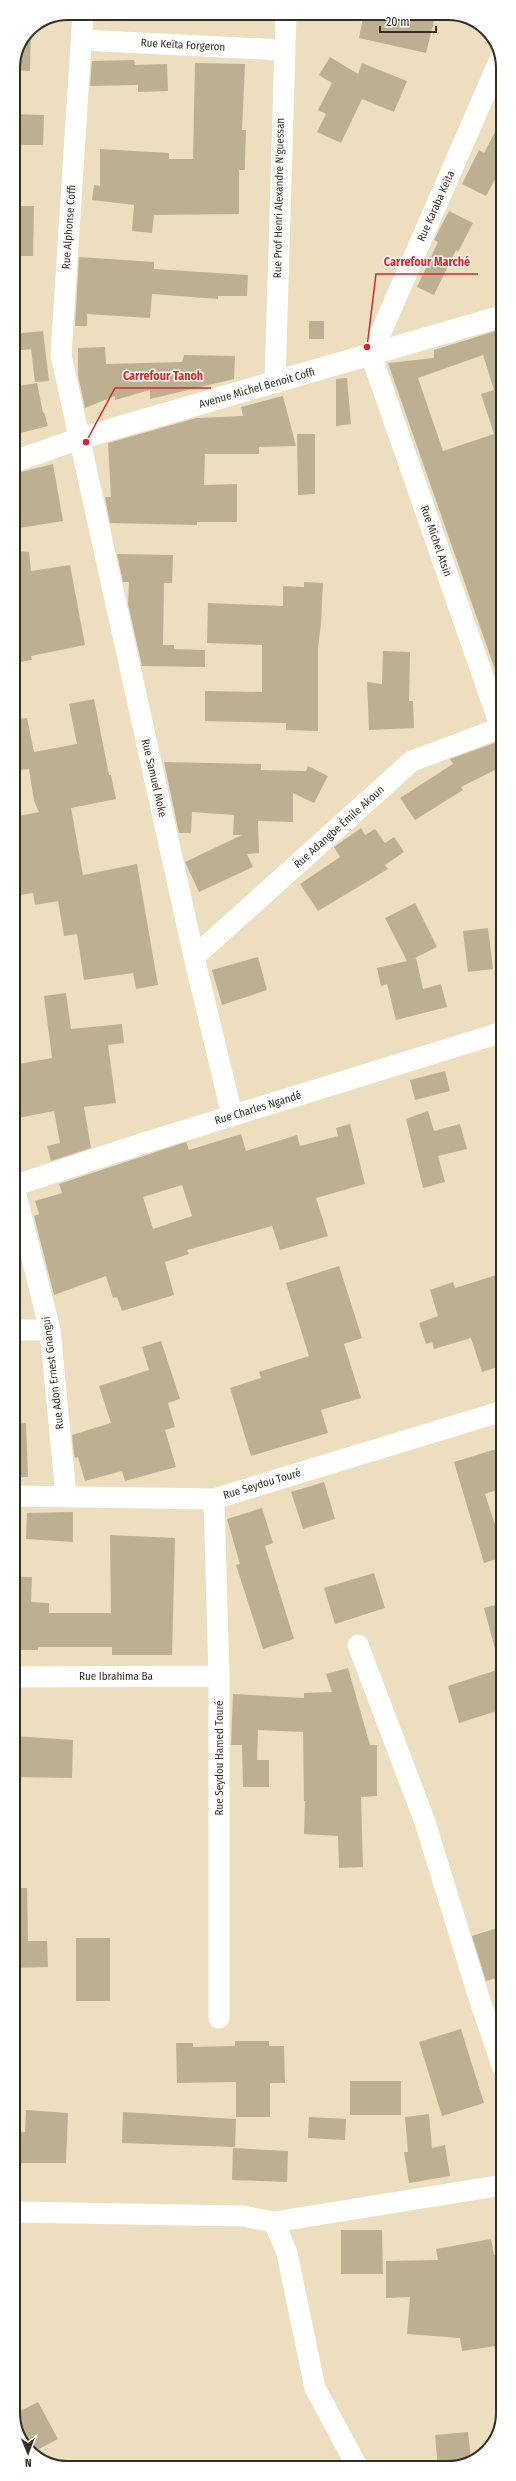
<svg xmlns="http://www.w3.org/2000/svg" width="516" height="2481" viewBox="0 0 516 2481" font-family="'Fira Sans Condensed',sans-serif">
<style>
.building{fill:#bdb092;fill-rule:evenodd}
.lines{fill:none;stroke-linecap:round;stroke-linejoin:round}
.minor{stroke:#fff;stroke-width:21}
.tertiary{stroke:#fff;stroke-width:22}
.labels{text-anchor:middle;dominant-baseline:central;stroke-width:3;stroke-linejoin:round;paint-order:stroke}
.street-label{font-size:11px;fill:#342f23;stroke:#fff}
.rim{fill:none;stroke:#342f23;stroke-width:2}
.leader{fill:none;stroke:#d62828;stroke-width:1.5}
.callout-dot{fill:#d62828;stroke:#fff;stroke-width:1.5}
.callout-label{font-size:12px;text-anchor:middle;font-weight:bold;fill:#d62828;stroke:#fff;stroke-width:3;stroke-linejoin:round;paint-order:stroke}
</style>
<rect width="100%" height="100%" fill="#ecdebf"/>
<path class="building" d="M 364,13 L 402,13 L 434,21 L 426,53 L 359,38 Z
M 31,28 L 30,71 L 13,70 L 29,29 Z
M 330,57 L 358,74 L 362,63 L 407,81 L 394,112 L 362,99 L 341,143 L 317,132 L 326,114 L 318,110 L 332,83 L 319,75 Z
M 134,60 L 135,65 L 167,64 L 168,91 L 138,92 L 138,85 L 90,86 L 92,61 Z
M 195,63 L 245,64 L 242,130 L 246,130 L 245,158 L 245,170 L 239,170 L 239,214 L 154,215 L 152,233 L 132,231 L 134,205 L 92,200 L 94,185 L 100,186 L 100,149 L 169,153 L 169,159 L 193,159 Z
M 13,114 L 44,115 L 43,145 L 13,145 Z
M 503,117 L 503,164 L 486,196 L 462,184 L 479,150 L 484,153 Z
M 13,206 L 34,206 L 33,256 L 13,256 Z
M 449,211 L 473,223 L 458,252 L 456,250 L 434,295 L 417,287 L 438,242 L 434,240 Z
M 79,257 L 154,262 L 154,269 L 248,275 L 247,296 L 218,296 L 218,299 L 152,294 L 150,318 L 87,314 L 87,326 L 75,326 Z
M 309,321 L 324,321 L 324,339 L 309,339 Z
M 499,330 L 503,340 L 503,684 L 500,684 L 388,363 L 434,358 L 434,350 ZM 483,355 L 494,390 L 481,394 L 494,434 L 443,451 L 418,378 Z
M 43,331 L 49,381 L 35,382 L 31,349 L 13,351 L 13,334 Z
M 105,347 L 106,364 L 182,362 L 184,355 L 235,356 L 234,379 L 150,399 L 150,390 L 115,400 L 115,396 L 85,408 L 78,375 L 78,348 Z
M 347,378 L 351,424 L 336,426 L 336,379 Z
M 37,383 L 43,413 L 44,412 L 48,426 L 13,435 L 13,387 Z
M 283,396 L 296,446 L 259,447 L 259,454 L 205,454 L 204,485 L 237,484 L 237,522 L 197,522 L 197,525 L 110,523 L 105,497 L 111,497 L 108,443 L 196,418 L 243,416 L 241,407 Z
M 297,434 L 315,434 L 315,494 L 298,495 Z
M 53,464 L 63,521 L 13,529 L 13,474 Z
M 13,551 L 29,552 L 31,571 L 70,565 L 85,645 L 31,656 L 32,660 L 13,663 Z
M 117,554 L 173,555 L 172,583 L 164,583 L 163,645 L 174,645 L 174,649 L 205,650 L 205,667 L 142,666 L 128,604 L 129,582 L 123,582 Z
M 304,582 L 323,583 L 321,623 L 318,648 L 318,731 L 286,730 L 286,723 L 205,721 L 205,691 L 262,692 L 262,645 L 207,643 L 208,603 L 283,606 L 283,586 L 304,587 Z
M 383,651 L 410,652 L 409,701 L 413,701 L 414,728 L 369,730 L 367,682 L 382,684 Z
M 94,699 L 109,775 L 111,775 L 116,799 L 71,808 L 83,875 L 137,864 L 158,985 L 136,989 L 133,973 L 84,980 L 77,934 L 64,936 L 58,901 L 35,905 L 33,893 L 20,895 L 18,888 L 13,889 L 13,817 L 39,812 L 34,801 L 29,769 L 20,770 L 13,755 L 13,720 L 27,718 L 34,752 L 77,744 L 69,704 Z
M 503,740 L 503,766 L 461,787 L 463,790 L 415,820 L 400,798 L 453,764 L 450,759 Z
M 164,762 L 261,764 L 261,770 L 306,771 L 308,766 L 328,776 L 314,803 L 293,793 L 293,822 L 258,821 L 259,853 L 247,854 L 253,867 L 199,892 L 185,862 L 242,835 L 233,835 L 234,815 L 192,812 L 191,833 L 179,833 Z
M 361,828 L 365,835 L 375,829 L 385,843 L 394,837 L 404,852 L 385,865 L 388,869 L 318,911 L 300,884 L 340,857 L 334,847 Z
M 415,903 L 437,947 L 411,960 L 416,958 L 423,989 L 441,984 L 447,1007 L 396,1020 L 387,984 L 381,986 L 377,968 L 407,961 L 385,918 Z
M 488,928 L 493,969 L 468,972 L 463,931 Z
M 258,957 L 267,990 L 222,1005 L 212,970 Z
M 66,993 L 71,1029 L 122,1024 L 124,1043 L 108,1045 L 116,1103 L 84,1107 L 91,1148 L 51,1161 L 47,1146 L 60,1143 L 54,1111 L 13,1119 L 13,1065 L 52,1058 L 44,996 Z
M 445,1071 L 450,1091 L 415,1100 L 410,1080 Z
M 428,1111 L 434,1131 L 460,1124 L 467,1149 L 438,1156 L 445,1182 L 423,1188 L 406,1119 Z
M 350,1124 L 365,1184 L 316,1198 L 328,1236 L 280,1250 L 272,1226 L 187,1250 L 189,1254 L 165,1262 L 174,1295 L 122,1311 L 117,1297 L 113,1298 L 106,1276 L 54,1295 L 34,1216 L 39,1214 L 35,1201 L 62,1193 L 59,1184 L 186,1142 L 189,1150 L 241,1134 L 246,1151 L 297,1135 L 300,1146 L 338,1136 L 336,1128 ZM 182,1185 L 192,1216 L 153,1229 L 143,1197 Z
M 339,1266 L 362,1338 L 344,1344 L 361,1398 L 321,1410 L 328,1433 L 251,1456 L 230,1388 L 261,1378 L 259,1372 L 309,1356 L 286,1283 Z
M 503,1273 L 503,1365 L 482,1372 L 471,1338 L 434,1349 L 432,1342 L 426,1344 L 419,1323 L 438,1316 L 430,1290 L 453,1282 L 455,1288 Z
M 161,1341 L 180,1399 L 168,1403 L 175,1427 L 165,1430 L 176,1467 L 125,1481 L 122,1471 L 85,1481 L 78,1457 L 75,1458 L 74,1454 L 72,1435 L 111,1423 L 99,1386 L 149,1370 L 142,1347 Z
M 13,1423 L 26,1423 L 28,1477 L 13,1477 Z
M 503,1447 L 503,1488 L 485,1494 L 503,1549 L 503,1557 L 484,1563 L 454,1462 Z
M 324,1482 L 335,1519 L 303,1529 L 291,1492 Z
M 262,1508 L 273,1543 L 265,1546 L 294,1639 L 263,1649 L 236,1565 L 240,1564 L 227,1519 Z
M 73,1512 L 73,1542 L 26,1539 L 27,1513 Z
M 110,1535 L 175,1538 L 172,1655 L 112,1655 L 112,1647 L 38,1647 L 38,1650 L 13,1650 L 13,1577 L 32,1577 L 31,1602 L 49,1603 L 49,1613 L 111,1613 Z
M 374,1573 L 385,1608 L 335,1624 L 324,1588 Z
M 503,1603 L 503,1659 L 498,1660 L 484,1608 Z
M 348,1668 L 370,1745 L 377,1745 L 377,1796 L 361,1797 L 363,1867 L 339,1868 L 338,1836 L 304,1834 L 305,1801 L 304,1801 L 303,1732 L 258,1730 L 257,1760 L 269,1760 L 269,1787 L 243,1787 L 242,1745 L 231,1745 L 233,1694 L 304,1698 L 304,1693 L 332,1692 L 326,1674 Z
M 503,1668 L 503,1709 L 459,1723 L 448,1686 Z
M 13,1736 L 73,1740 L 72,1778 L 18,1777 L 18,1774 L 13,1774 Z
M 13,1888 L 27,1888 L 28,1941 L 47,1941 L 48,1967 L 13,1968 Z
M 503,1926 L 503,1976 L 486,1981 L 472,1936 Z
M 76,1938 L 110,1938 L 110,2001 L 76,2001 Z
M 461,2029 L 484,2103 L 442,2116 L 419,2042 Z
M 235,2041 L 269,2041 L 269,2046 L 284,2046 L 285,2083 L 270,2083 L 270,2117 L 236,2117 L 236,2082 L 177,2083 L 176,2043 L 193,2043 L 193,2047 L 235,2046 Z
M 350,2081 L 401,2081 L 401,2115 L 350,2115 Z
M 26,2110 L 68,2113 L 66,2163 L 13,2163 L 14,2132 L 25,2132 Z
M 123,2112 L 236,2119 L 235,2147 L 122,2143 Z
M 429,2114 L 432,2148 L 445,2145 L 450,2176 L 409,2183 L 404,2152 L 408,2152 L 405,2117 Z
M 309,2117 L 346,2119 L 345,2140 L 308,2138 Z
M 233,2148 L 288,2151 L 287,2182 L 232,2180 Z
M 341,2230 L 382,2230 L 383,2274 L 341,2274 Z
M 491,2239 L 494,2255 L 503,2254 L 503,2345 L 462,2351 L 460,2338 L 407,2334 L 410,2297 L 386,2298 L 386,2261 L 438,2260 L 436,2249 Z
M 38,2402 L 58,2439 L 31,2453 L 14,2421 L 14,2414 Z
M 468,2432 L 471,2459 L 456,2468 L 438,2468 L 435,2435 Z"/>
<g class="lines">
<path class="minor" d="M 83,13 L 61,355 L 194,957 L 232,1115
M 82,40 L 283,50
M 501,57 L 371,355 L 501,728
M 275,383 L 286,13
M 194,957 L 412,761 L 503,727
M 13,1183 L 50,1330 L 66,1495
M 13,1186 L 144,1143 L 503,1032
M 13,1330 L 50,1330
M 13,1496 L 214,1499 L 503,1411
M 214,1499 L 219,1676 L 219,2018
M 358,1645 L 425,1822 L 479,1998 L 503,2068
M 13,1677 L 219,1676
M 13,2212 L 243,2216 L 274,2222 L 503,2185
M 274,2222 L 287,2253 L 315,2388 L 358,2468"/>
<path class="tertiary" d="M 13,462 L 78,439 L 503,316"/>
</g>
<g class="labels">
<g class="street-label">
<text transform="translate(183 45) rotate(3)">Rue Keïta Forgeron</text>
<text transform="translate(279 198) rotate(-89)">Rue Prof Henri Alexandre N'guessan</text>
<text transform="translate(436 206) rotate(-66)">Rue Karaba Keïta</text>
<text transform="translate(69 227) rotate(-86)">Rue Alphonse Coffi</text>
<text transform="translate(257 388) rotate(-16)">Avenue Michel Benoit Coffi</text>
<text transform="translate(436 541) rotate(71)">Rue Michel Atsin</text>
<text transform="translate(154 778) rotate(77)">Rue Samuel Moke</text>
<text transform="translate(339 827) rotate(-42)">Rue Adangbe Émile Akoun</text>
<text transform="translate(258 1108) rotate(-17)">Rue Charles Ngandé</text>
<text transform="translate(53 1373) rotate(-97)">Rue Adon Ernest Gnangui</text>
<text transform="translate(262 1484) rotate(-17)">Rue Seydou Touré</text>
<text x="116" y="1676">Rue Ibrahima Ba</text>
<text transform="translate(219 1758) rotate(-90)">Rue Seydou Hamed Touré</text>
</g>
</g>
<path d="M0 0H516V2481H0ZM68 20H448A48 48 0 0 1 496 68V2413A48 48 0 0 1 448 2461H68A48 48 0 0 1 20 2413V68A48 48 0 0 1 68 20Z" fill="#fff" fill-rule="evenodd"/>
<path class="rim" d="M68 20H448A48 48 0 0 1 496 68V2413A48 48 0 0 1 448 2461H68A48 48 0 0 1 20 2413V68A48 48 0 0 1 68 20Z"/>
<path class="leader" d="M367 347L376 274H478M86 442L115 388H211"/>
<g class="callout-dot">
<circle cx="367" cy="347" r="4"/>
<circle cx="86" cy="442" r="4"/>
</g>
<g class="callout-label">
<text x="427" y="266">Carrefour Marché</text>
<text x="163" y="380">Carrefour Tanoh</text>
</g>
<g transform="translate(28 2453) rotate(179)" stroke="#ffffff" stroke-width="3" paint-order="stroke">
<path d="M0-3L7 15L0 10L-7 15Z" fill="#342f23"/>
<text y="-6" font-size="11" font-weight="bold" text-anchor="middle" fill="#342f23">N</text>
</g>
<path d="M380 26v6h56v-6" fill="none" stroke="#342f23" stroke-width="2"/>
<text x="386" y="26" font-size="12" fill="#342f23" stroke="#ffffff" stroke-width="3" paint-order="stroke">20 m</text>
</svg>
